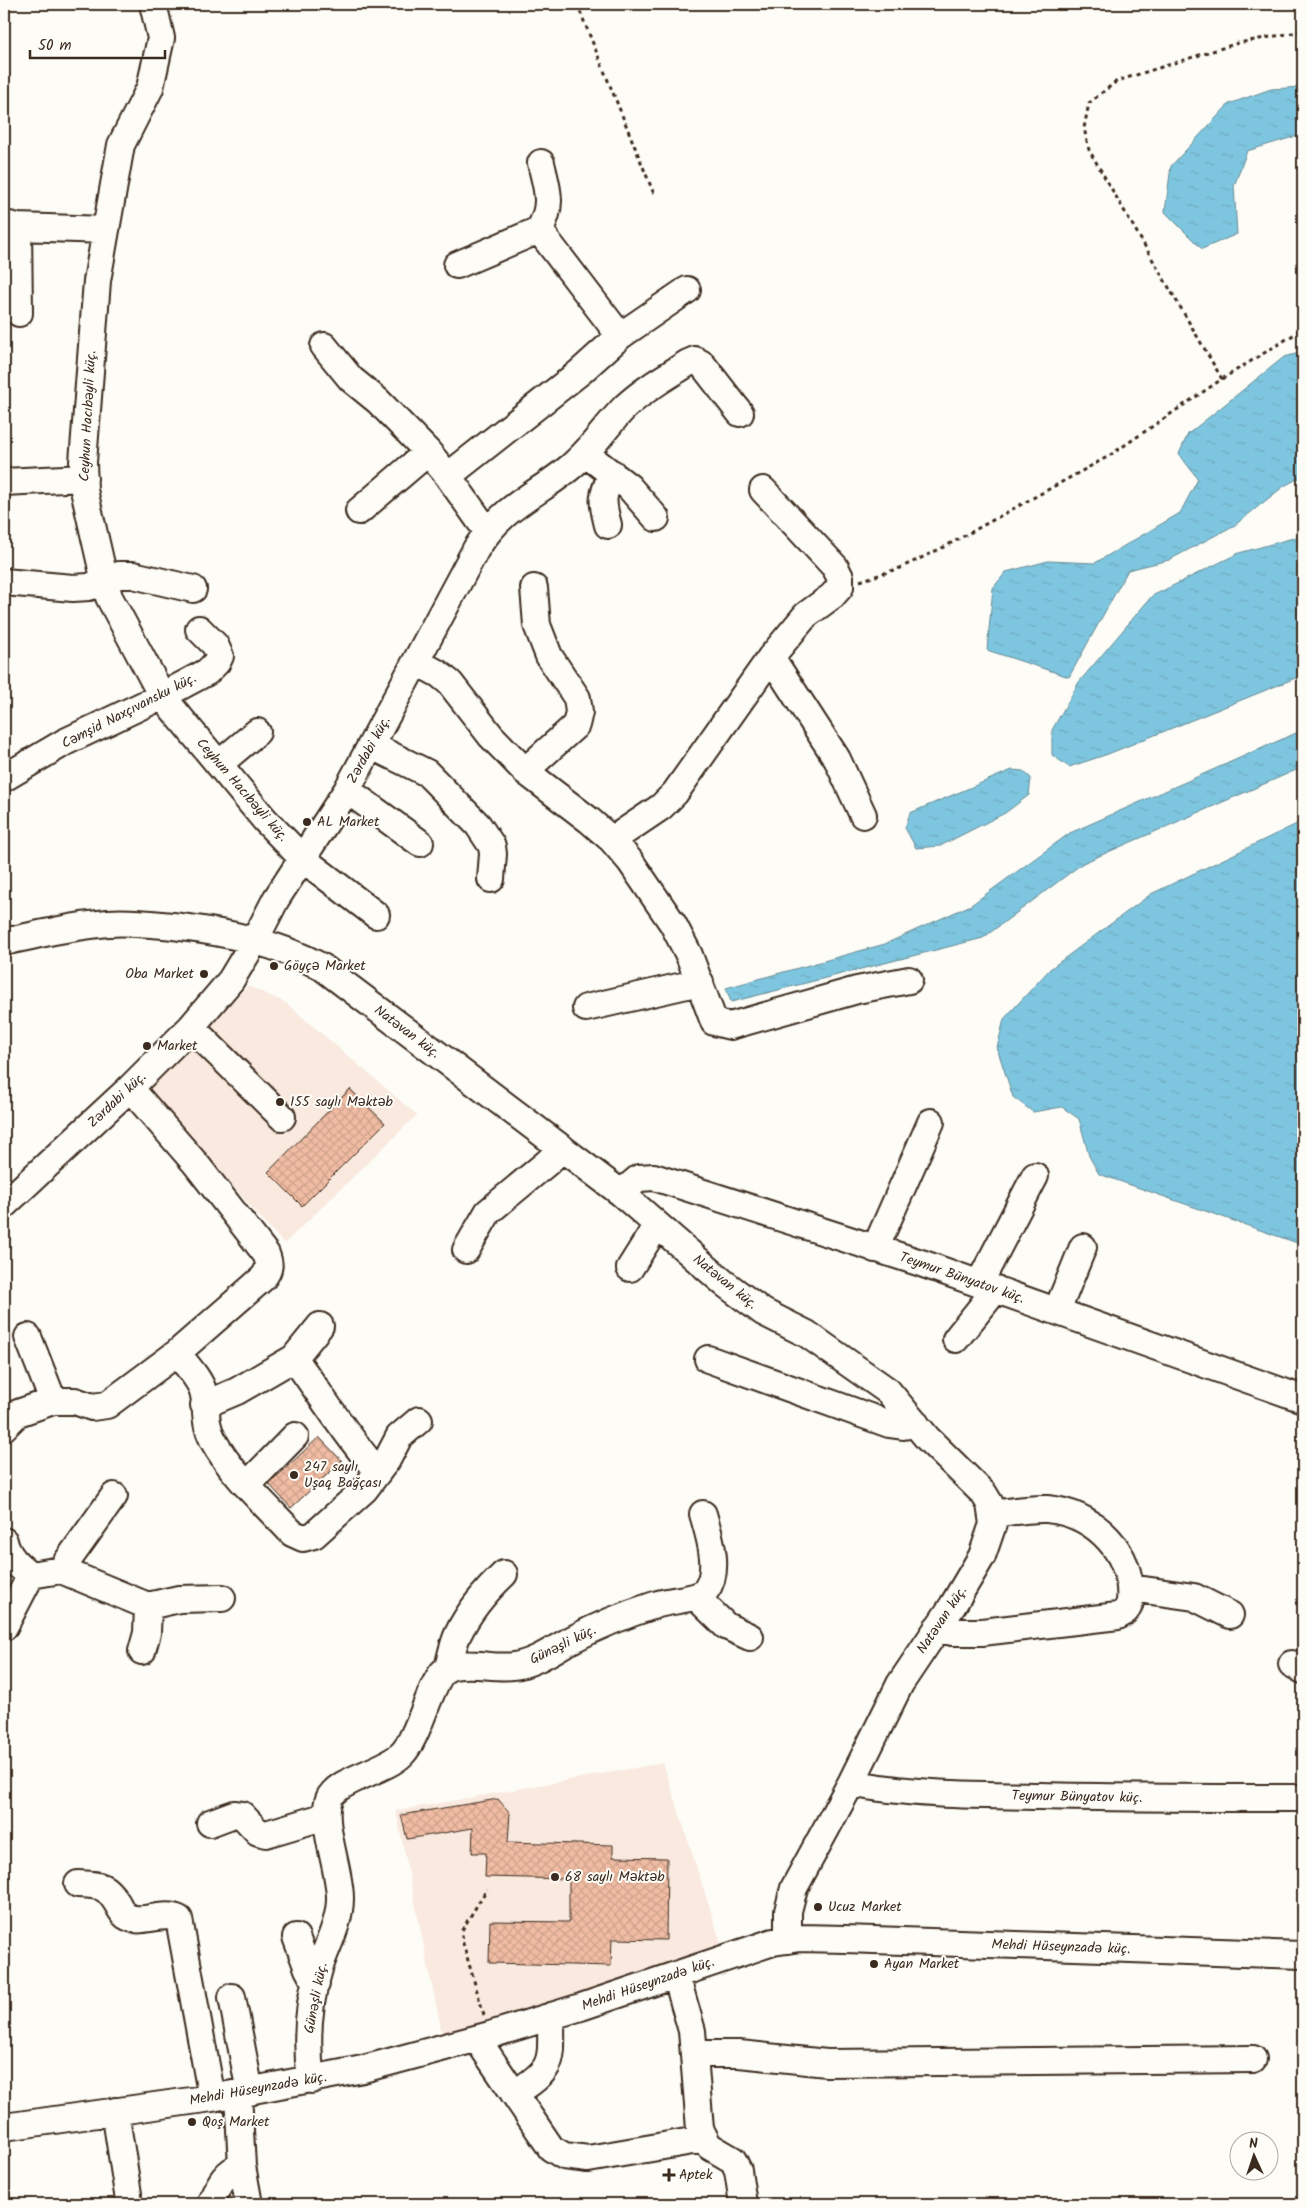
<svg xmlns="http://www.w3.org/2000/svg" width="1307" height="2208" viewBox="0 0 1307 2208" font-family="Kalam,sans-serif">
<style>
.built{fill:#f9e9de}
.water{fill:url(#water-ripples);stroke:#638892}
.building{fill:url(#building-cross-hatch);stroke:#3b2a1e}
.lines{fill:none;stroke-linecap:round;stroke-linejoin:round}
.minor-casing{stroke:#3b2a1e;stroke-width:30}
.path{stroke:#3b2a1e;stroke-width:3;stroke-dasharray:4 4;stroke-linecap:butt}
.minor{stroke:#fdfcf7;stroke-width:26}
.poi-dot{fill:#3b2a1e;stroke:#fdfcf7;stroke-width:2}
.labels{text-anchor:middle;dominant-baseline:central;stroke-width:4;stroke-linejoin:round;paint-order:stroke}
.street-label{font-size:14px;fill:#3b2a1e;stroke:#fdfcf7}
.poi-label{font-size:14px;fill:#3b2a1e;stroke:#fdfcf7;text-anchor:start}
</style>
<defs>
<pattern id="water-ripples" width="26" height="14" patternUnits="userSpaceOnUse" patternTransform="scale(1.25)"><rect width="26" height="14" fill="#7ec6df"/><path d="M2 4q2-2 4 0t4 0M15 11q2-2 4 0t4 0" fill="none" stroke="#6eaabf"/></pattern>
<pattern id="building-cross-hatch" width="8" height="8" patternUnits="userSpaceOnUse" patternTransform="scale(1.25)"><rect width="8" height="8" fill="#f0bca3"/><path d="M0 0l8 8M0 8l8-8" fill="none" stroke="#cfa28c"/></pattern>
</defs>
<rect width="100%" height="100%" fill="#fdfcf7"/>
<filter id="ink" filterUnits="userSpaceOnUse"><feTurbulence type="fractalNoise" baseFrequency=".02" numOctaves="2"/><feDisplacementMap in="SourceGraphic" scale="10" xChannelSelector="R" yChannelSelector="G"/><feConvolveMatrix kernelMatrix="1 2 1 2 8 2 1 2 1" color-interpolation-filters="sRGB"/></filter>
<g filter="url(#ink)">
<path class="built" d="M 248,986 L 286,1003 L 417,1115 L 284,1244 L 147,1090 Z
M 663,1763 L 721,1943 L 588,1992 L 443,2038 L 396,1811 Z"/>
<path class="water" d="M 1303,87 L 1303,134 L 1247,151 L 1234,186 L 1237,234 L 1202,249 L 1165,212 L 1171,166 L 1229,104 L 1271,89 Z
M 1303,352 L 1303,476 L 1284,486 L 1235,525 L 1169,560 L 1128,570 L 1069,677 L 987,650 L 993,588 L 1006,572 L 1048,561 L 1095,563 L 1180,513 L 1198,479 L 1179,454 L 1188,434 L 1284,357 Z
M 1303,527 L 1303,675 L 1108,754 L 1069,767 L 1052,755 L 1052,730 L 1079,682 L 1152,596 L 1239,553 L 1297,537 Z
M 1303,730 L 1303,767 L 1083,863 L 983,938 L 731,1002 L 726,988 L 885,944 L 971,905 L 1070,833 Z
M 1012,770 L 1023,771 L 1031,778 L 1029,795 L 1005,813 L 940,846 L 916,848 L 905,828 L 910,813 Z
M 1303,821 L 1303,1245 L 1099,1174 L 1089,1156 L 1079,1119 L 1062,1107 L 1033,1112 L 1013,1097 L 997,1048 L 1004,1019 L 1050,969 L 1151,894 Z"/>
<path class="building" d="M 350,1089 L 385,1123 L 302,1206 L 268,1172 Z
M 319,1437 L 342,1461 L 291,1508 L 269,1484 Z
M 498,1799 L 510,1813 L 508,1842 L 613,1845 L 613,1857 L 667,1858 L 666,1940 L 612,1939 L 611,1966 L 489,1963 L 490,1921 L 569,1922 L 569,1879 L 485,1877 L 486,1853 L 472,1853 L 473,1828 L 407,1839 L 401,1815 Z"/>
<g class="lines">
<defs>
<path id="minor" d="M 153,4 L 161,38 L 150,88 L 121,145 L 97,281 L 83,462 L 84,490 L 105,582 L 109,597 L 162,696 L 265,820 L 303,859 L 376,915
M 4,224 L 18,227 L 106,230
M 18,227 L 19,313
M 539,230 L 620,336
M 457,265 L 539,230 C 554,205 547,189 541,163
M 324,346 L 351,379 L 378,401 L 428,452 L 448,476 L 487,531
M 586,454 L 629,487 L 656,518
M 448,476 L 580,372 L 620,336 L 687,290
M 4,482 L 84,478
M 359,511 L 428,452
M 608,525 C 601,499 602,497 612,473
M 4,582 L 73,588 L 89,587 L 119,575 L 133,575 L 193,589
M 771,657 L 837,759 L 863,815
M 417,662 L 439,674 L 450,683 L 491,736 L 525,771 L 589,820 L 612,840 L 630,861 L 673,924 L 689,955 L 714,1022 L 730,1026 L 857,990 L 909,980
M 372,746 L 427,773 L 478,825 L 492,846 L 493,854 L 491,879
M 219,764 L 257,732
M 525,771 L 576,725 L 579,712 L 577,698 L 549,656 L 537,625 L 534,588
M 4,778 L 65,742 L 162,696 L 207,672 L 217,662 L 220,656 L 215,645 L 199,629
M 347,790 L 420,843
M 612,840 L 661,807 L 675,793 L 771,657 L 806,615 L 832,596 L 840,587 L 840,577 L 835,567 L 763,490
M 4,942 C 39,934 73,926 108,923 C 129,921 152,924 173,926 C 225,932 275,942 322,967 L 621,1193 L 724,1283 L 763,1312 L 807,1334 L 888,1391 L 928,1439 L 984,1494 L 990,1504 L 993,1524 L 982,1556 L 953,1605 L 900,1684 L 851,1783 L 794,1888 L 788,1911 L 788,1940
M 586,1008 L 700,982
M 191,1027 L 282,1117
M 621,1193 L 639,1178 L 654,1177 L 921,1263 L 1303,1399
M 4,1205 L 130,1088 L 191,1027 L 231,980 L 255,940 L 276,899 L 347,790 L 476,549 C 503,506 532,498 568,469 C 591,451 605,427 625,407 C 644,389 666,377 688,363 L 695,360 L 702,364 L 740,413
M 875,1249 L 931,1122
M 466,1250 L 488,1212 L 548,1162 L 562,1148
M 630,1268 L 657,1225
M 979,1284 L 1035,1176
M 1057,1311 L 1083,1247
M 956,1339 L 996,1289
M 177,1353 C 186,1365 199,1378 203,1391 C 208,1409 203,1420 213,1440 C 232,1475 265,1504 292,1533 L 303,1538 L 314,1535 L 365,1489 L 387,1460 L 399,1437 L 419,1420
M 294,1358 L 320,1326
M 708,1359 L 889,1424 L 903,1426 L 916,1424
M 53,1401 L 75,1401 L 92,1407 L 107,1405 L 177,1353 L 263,1278 C 270,1269 270,1264 266,1254 L 196,1164 L 130,1088
M 204,1405 L 237,1391 L 294,1358 C 322,1396 347,1437 378,1472
M 4,1427 L 18,1413 L 53,1401 L 28,1337
M 247,1485 L 295,1436
M 4,1541 C 7,1556 19,1567 31,1575 L 61,1570 L 148,1606 L 179,1599 L 222,1598
M 61,1570 L 114,1496
M 1130,1588 L 1194,1597 L 1230,1615
M 696,1597 L 726,1626 L 750,1637
M 4,1627 L 31,1575
M 937,1628 L 952,1632 L 982,1632 L 1118,1616 C 1131,1610 1131,1601 1130,1587 C 1125,1544 1090,1513 1047,1509 C 1030,1508 1010,1512 993,1514
M 142,1651 L 147,1633 L 148,1606
M 1292,1664 L 1303,1670
M 448,1668 C 451,1657 453,1644 458,1634 C 469,1611 486,1591 504,1574
M 851,1783 C 910,1795 979,1795 1040,1796 C 1128,1798 1216,1798 1303,1798
M 210,1823 L 234,1814 L 242,1815 L 258,1832 L 266,1834 L 326,1816
M 78,1884 C 99,1885 105,1884 117,1903 C 119,1907 122,1913 126,1916 C 141,1926 163,1910 179,1919 L 212,2098
M 296,1937 L 308,1969 L 316,1984
M 676,1975 L 692,2031 L 700,2129 L 709,2146 L 733,2160 L 738,2170 L 743,2204
M 232,1997 L 250,2092
M 477,2039 L 551,2148 L 564,2156 L 588,2159 L 704,2139
M 695,2054 L 739,2054 L 827,2063 L 1253,2059
M 311,2080 C 306,2044 308,2004 319,1969 C 327,1945 340,1923 340,1898 C 340,1870 320,1822 329,1799 C 337,1779 384,1772 402,1754 C 420,1736 431,1676 448,1668 C 465,1660 495,1669 514,1666 C 535,1663 552,1650 571,1640 C 597,1626 627,1614 655,1605 C 668,1600 698,1600 706,1590 C 721,1570 709,1535 703,1514
M 238,2094 L 242,2166 L 249,2204
M 514,2094 C 556,2067 551,2063 551,2016
M 115,2111 L 128,2194
M 4,2127 L 212,2098 L 363,2069 L 490,2035 L 581,2007 L 773,1942 L 800,1938 L 845,1939 L 1303,1955
M 210,2204 C 218,2188 223,2172 242,2166"/>
</defs>
<use href="#minor" class="minor-casing"/>
<path class="path" d="M 577,4 L 654,194
M 1222,379 L 1089,150 L 1084,128 L 1089,103 L 1117,81 L 1238,43 L 1303,31
M 860,581 L 900,568 L 944,547 L 1109,456 L 1222,379 L 1303,329
M 484,2015 L 462,1940 L 462,1930 L 487,1889"/>
<use href="#minor" class="minor"/>
</g>
</g>
<g class="poi-dot">
<circle cx="307" cy="822" r="5"/>
<circle cx="274" cy="966" r="5"/>
<circle cx="204" cy="974" r="5"/>
<circle cx="147" cy="1046" r="5"/>
<circle cx="280" cy="1102" r="5"/>
<circle cx="294" cy="1475" r="5"/>
<circle cx="555" cy="1877" r="5"/>
<circle cx="818" cy="1907" r="5"/>
<circle cx="874" cy="1964" r="5"/>
<circle cx="192" cy="2122" r="5"/>
<path d="M666.5 2167.5h5v5h5v5h-5v5h-5v-5h-5v-5h5z"/>
</g>
<g class="labels">
<g class="street-label">
<text transform="translate(88 416) rotate(-87)">Ceyhun Hacıbəyli küç.</text>
<text transform="translate(129 711) rotate(-27)">Cəmşid Naxçıvansku küç.</text>
<text transform="translate(369 750) rotate(-61)">Zərdabi küç.</text>
<text transform="translate(242 790) rotate(49)">Ceyhun Hacıbəyli küç.</text>
<text transform="translate(407 1032) rotate(37)">Natəvan küç.</text>
<text transform="translate(117 1100) rotate(-43)">Zərdabi küç.</text>
<text transform="translate(962 1278) rotate(19)">Teymur Bünyatov küç.</text>
<text transform="translate(725 1282) rotate(39)">Natəvan küç.</text>
<text transform="translate(942 1620) rotate(-56)">Natəvan küç.</text>
<text transform="translate(563 1645) rotate(-26)">Günəşli küç.</text>
<text transform="translate(1077 1797) rotate(1)">Teymur Bünyatov küç.</text>
<text transform="translate(1061 1947) rotate(2)">Mehdi Hüseynzadə küç.</text>
<text transform="translate(648 1984) rotate(-19)">Mehdi Hüseynzadə küç.</text>
<text transform="translate(316 1998) rotate(-79)">Günəşli küç.</text>
<text transform="translate(258 2089) rotate(-10)">Mehdi Hüseynzadə küç.</text>
</g>
<g class="poi-label">
<text x="317" y="822">AL Market</text>
<text x="284" y="966">Göyçə Market</text>
<text x="194" y="974" text-anchor="end">Oba Market</text>
<text x="157" y="1046">Market</text>
<text x="290" y="1102">155 saylı Məktəb</text>
<text x="304" y="1467">247 saylı<tspan x="304" dy="16">Uşaq Bağçası</tspan></text>
<text x="565" y="1877">68 saylı Məktəb</text>
<text x="828" y="1907">Ucuz Market</text>
<text x="884" y="1964">Ayan Market</text>
<text x="202" y="2122">Qoş Market</text>
<text x="679" y="2175">Aptek</text>
</g>
</g>
<rect width="1307" height="2208" fill="none" stroke="#fdfcf7" stroke-width="20"/>
<rect x="10" y="10" width="1287" height="2188" fill="none" stroke="#3b2a1e" stroke-width="2" filter="url(#ink)"/>
<g transform="translate(1254 2156) rotate(357)"><circle r="24" fill="#fdfcf7" stroke="#afa8a0"/>
<path d="M0-4L9 19L0 12L-9 19Z" fill="#3b2a1e"/>
<text y="-8" font-size="14" font-weight="bold" text-anchor="middle" fill="#3b2a1e">N</text>
</g>
<path d="M30 50v8h135v-8" fill="none" stroke="#3b2a1e" stroke-width="2.5"/>
<text x="38" y="50" font-size="15" fill="#3b2a1e" stroke="#fdfcf7" stroke-width="4" paint-order="stroke">50 m</text>
</svg>
